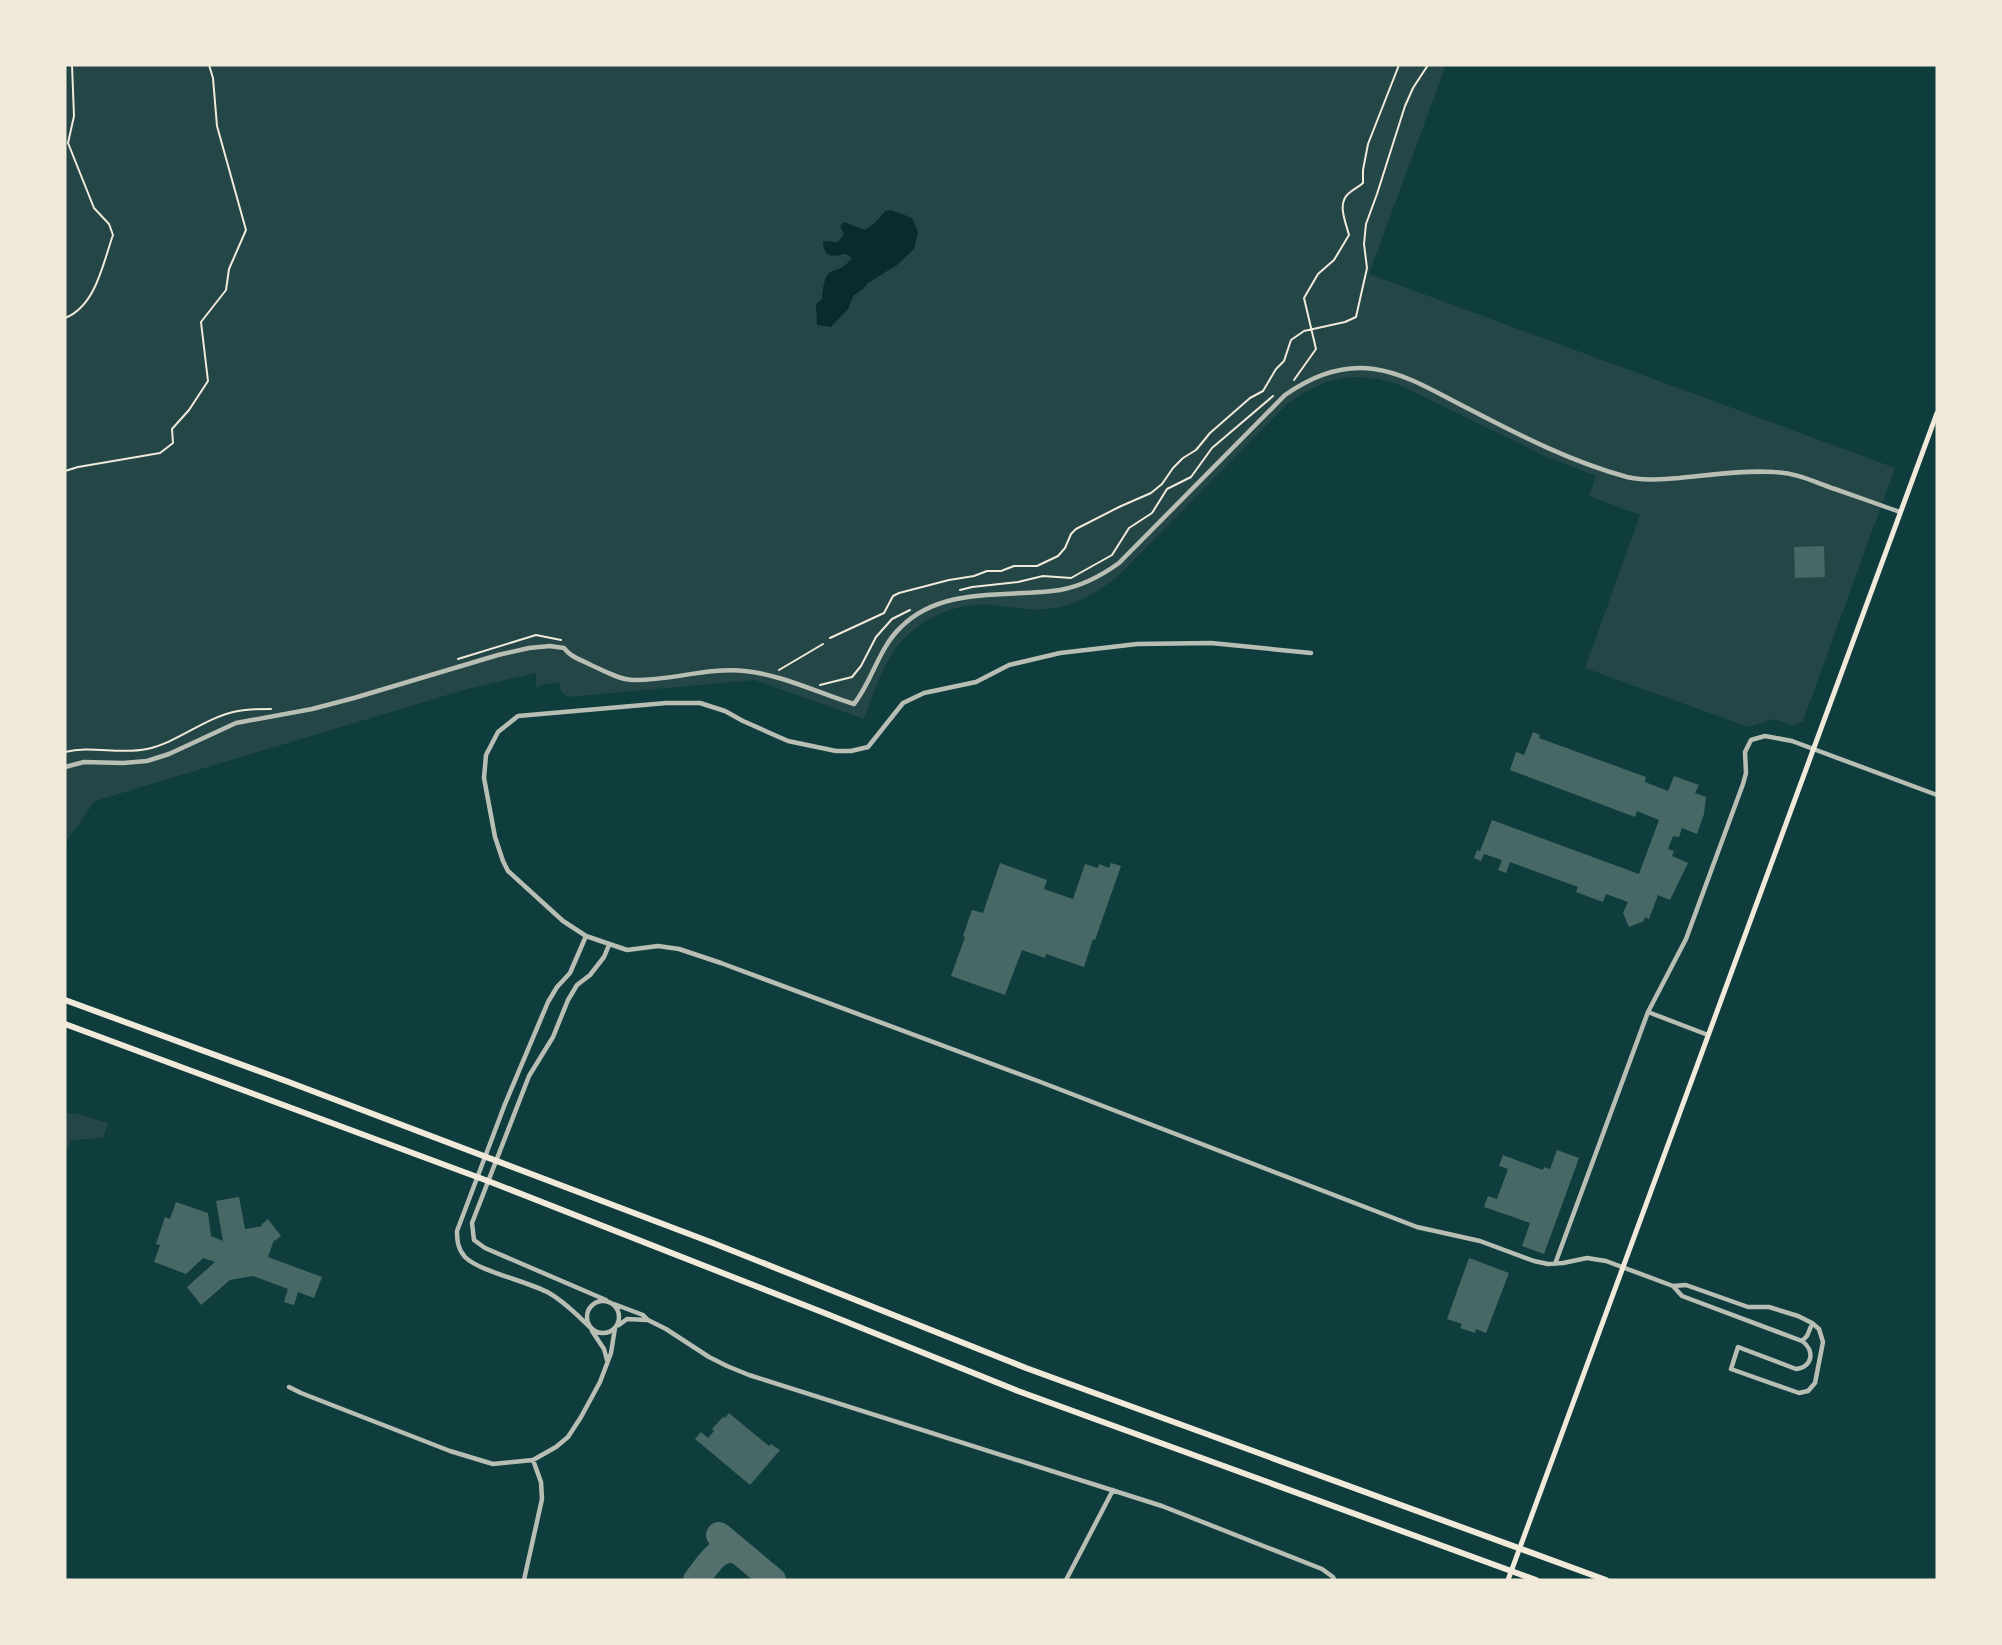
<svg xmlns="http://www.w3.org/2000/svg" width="2002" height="1645" viewBox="0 0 2002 1645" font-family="'Public Sans',sans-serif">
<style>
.green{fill:#244646}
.water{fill:#0a2a2b}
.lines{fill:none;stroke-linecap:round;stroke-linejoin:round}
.taxiway{stroke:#53706d;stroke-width:26}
.building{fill:#486865}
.path{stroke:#f1e9da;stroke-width:2}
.minor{stroke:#b8beb3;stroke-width:4.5}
.secondary{stroke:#f1e9da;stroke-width:5}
.primary{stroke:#f1e9da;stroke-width:6}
</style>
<rect width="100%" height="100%" fill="#0f3d3e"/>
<path class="green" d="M 65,65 L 1446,65 L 1369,274 L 1895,468 L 1803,721 L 1794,726 L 1775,719 L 1748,727 L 1585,668 L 1640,515 L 1589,496 L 1596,476 L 1547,457 L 1416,393 L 1397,384 L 1379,379 L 1360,377 L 1344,378 L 1326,382 L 1303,393 L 1287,404 L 1118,576 C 1097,593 1074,607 1046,609 C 1027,611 1011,607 993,605 C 953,601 912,622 891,655 C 879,675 872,698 864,719 L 755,680 L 567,697 L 561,691 L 559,682 L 545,684 L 536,688 L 536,673 L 467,689 L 95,801 L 65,843 Z
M 65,1113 L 77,1114 L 108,1123 L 103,1138 L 72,1140 L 65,1152 Z"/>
<path class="water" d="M 891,210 L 912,218 L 918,232 L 914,249 L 897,265 L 868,283 L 863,289 L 853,296 L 848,309 L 831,327 L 817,325 L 816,304 L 822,299 C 826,257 834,281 852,258 L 846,254 C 834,256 824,260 823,241 L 838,242 L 844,234 L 840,226 L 844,222 L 865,230 C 873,225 879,219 885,211 Z"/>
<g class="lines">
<path class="taxiway" d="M 719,1535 L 773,1580
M 696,1580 C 707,1567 719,1542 739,1552"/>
</g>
<path class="building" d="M 1824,546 L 1825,577 L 1795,578 L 1794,547 Z
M 1533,732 L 1540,735 L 1539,738 L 1646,777 L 1645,782 L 1668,791 L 1674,776 L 1699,785 L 1695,793 L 1706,797 L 1704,814 L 1697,834 L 1682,828 L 1679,837 L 1673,836 L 1668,849 L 1674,851 L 1672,856 L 1688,863 L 1670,900 L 1658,895 L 1649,919 L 1645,917 L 1644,921 L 1629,927 L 1623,913 L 1628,902 L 1606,894 L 1603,902 L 1576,892 L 1578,887 L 1510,862 L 1506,873 L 1498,870 L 1502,860 L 1484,854 L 1481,861 L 1474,858 L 1477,850 L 1480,851 L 1492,820 L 1639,874 L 1659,820 L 1637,811 L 1635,817 L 1510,770 L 1516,752 L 1524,755 Z
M 1000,863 L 1047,880 L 1044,889 L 1073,899 L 1085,864 L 1098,868 L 1099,864 L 1109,868 L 1111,863 L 1121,866 L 1095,940 L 1093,939 L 1084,967 L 1046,954 L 1045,958 L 1022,950 L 1005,995 L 951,976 L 965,937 L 963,936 L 972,910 L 983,913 Z
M 1557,1150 L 1579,1158 L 1544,1254 L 1522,1246 L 1530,1223 L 1484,1207 L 1488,1196 L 1497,1199 L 1508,1169 L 1499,1166 L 1503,1155 L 1543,1170 L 1544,1167 L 1550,1169 Z
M 239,1197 L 245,1229 L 263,1226 L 261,1225 L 268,1219 L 281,1236 L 275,1241 L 274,1240 L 268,1257 L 322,1277 L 314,1298 L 298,1292 L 294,1305 L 284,1302 L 288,1289 L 253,1276 L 230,1280 L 201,1305 L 187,1287 L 215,1262 L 203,1258 L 186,1274 L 154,1262 L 160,1245 L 156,1244 L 165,1217 L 170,1219 L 176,1202 L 208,1213 L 211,1236 L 223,1241 L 216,1201 Z
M 1469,1258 L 1509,1273 L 1486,1333 L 1476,1329 L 1475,1333 L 1460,1328 L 1462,1324 L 1447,1319 Z
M 729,1413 L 769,1446 L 771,1444 L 780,1450 L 750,1485 L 695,1439 L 701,1432 L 708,1438 L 714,1431 L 712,1429 L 723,1417 L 725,1418 Z"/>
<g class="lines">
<path class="path" d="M 65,318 C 96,306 103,263 113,235 L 109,224 L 94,208 L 68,143 L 74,116 L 72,65
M 1294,380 L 1316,349 L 1304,298 L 1318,274 L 1334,260 L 1349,235 C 1346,223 1337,204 1348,194 C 1353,189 1359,187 1363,183 L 1363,170 L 1368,144 L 1399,65
M 65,471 L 78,467 L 160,453 L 173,443 L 172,429 L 189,410 L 208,381 L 201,322 L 226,290 L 229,269 L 246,230 L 217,126 L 213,78 L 209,65
M 960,590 L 972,587 L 1018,582 L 1043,576 L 1071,578 L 1112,555 L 1129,528 L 1152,513 L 1167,489 L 1191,477 L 1212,448 L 1273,396
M 830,638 L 884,613 L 893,596 L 899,593 L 949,580 L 974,576 L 987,571 L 1001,571 L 1014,566 L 1037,566 L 1058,556 L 1065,548 L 1071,534 L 1076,529 L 1119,507 L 1151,493 L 1162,484 L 1173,468 L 1183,458 L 1196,450 L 1210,433 L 1250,398 L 1263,391 L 1276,369 L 1284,361 L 1291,340 L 1304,331 L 1345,322 L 1356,317 L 1367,268 L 1364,244 L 1366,224 L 1377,194 L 1405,106 L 1413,88 L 1428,65
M 458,659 L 536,635 L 561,640
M 779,670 L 823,644
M 820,685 L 852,677 L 861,666 L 876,637 L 892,619 L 910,610
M 65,752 C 91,745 119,755 147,749 C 179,742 205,717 238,711 C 248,709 260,709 271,709"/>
<path class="minor" d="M 1311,653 L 1211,643 L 1137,644 L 1060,653 L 1009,665 L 976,682 L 924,693 L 903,703 L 868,747 L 851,751 L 836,751 L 788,741 L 743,721 L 725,711 L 700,703 L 666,703 L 518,716 L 498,732 L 486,755 L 484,778 L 495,837 L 503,861 L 508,871 L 563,921 L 586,936 L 627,950 L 658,946 L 679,949 L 721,963 L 1038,1081 L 1417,1227 L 1480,1241 L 1534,1261 L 1548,1264 L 1563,1263 L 1587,1258 L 1606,1261 L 1673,1286 L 1682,1296 L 1802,1341 C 1815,1350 1813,1367 1796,1369 L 1738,1347 L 1731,1369 L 1799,1393 L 1808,1391 L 1815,1383 L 1823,1342 L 1819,1329 L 1812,1323 L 1798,1316 L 1769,1307 L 1748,1307 L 1686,1285 L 1673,1286
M 65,767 L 84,762 L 123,763 L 147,761 L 169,754 L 236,723 L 312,709 L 354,698 L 498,655 L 529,648 L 550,646 L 564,648 C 570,657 582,660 591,665 C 604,671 618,679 632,680 C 670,681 708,667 745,671 C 783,675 818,693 854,704 C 873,680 878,649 901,627 C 943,585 1008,598 1060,590 C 1082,586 1101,576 1119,563 L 1285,395 C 1312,376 1341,364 1374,369 C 1409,374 1440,395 1471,410 C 1521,436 1572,462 1627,477 C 1644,481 1662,479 1679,478 C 1711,475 1743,470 1774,472 C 1798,473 1814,482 1835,489 C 1857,497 1878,504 1900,512
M 586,936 L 570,973 L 557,987 L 548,1002 L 505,1104 L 457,1231 C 457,1241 458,1249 465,1257 C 480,1272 528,1281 549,1293 C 565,1302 578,1316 591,1328
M 1648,1012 L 1708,1035
M 1555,1264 L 1648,1012 L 1686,939 L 1743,784 L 1746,773 L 1745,752 L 1751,740 L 1765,736 L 1792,741 L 1937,795
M 606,1300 L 485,1248 L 474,1240 L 472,1223 L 529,1076 L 553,1037 L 568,1000 L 577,985 L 590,975 L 604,957 L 609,945
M587 1317a16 16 0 1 1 32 0a16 16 0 1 1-32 0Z
M 614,1304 L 643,1315 L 648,1320 L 666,1329 L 709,1357 L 727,1366 L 749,1375 L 1162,1506 L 1322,1569 L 1333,1577 L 1334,1580
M 619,1325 L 627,1319 L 647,1320
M 592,1331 L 604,1349 L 607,1360
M 1802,1341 L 1807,1336 L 1812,1324
M 289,1387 L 301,1393 L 450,1451 L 493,1464 L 533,1460 L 556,1447 L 568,1437 L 581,1417 L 600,1382 L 611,1353 L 615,1328
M 524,1580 L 542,1499 L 541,1482 L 533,1460
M 1066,1580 L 1113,1490"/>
<path class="secondary" d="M 1508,1580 L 1937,413"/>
<path class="primary" d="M 65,1000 L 286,1081 L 713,1243 L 1026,1368 L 1606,1580
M 65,1024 L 488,1181 L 827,1314 L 1018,1391 L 1536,1580"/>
</g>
<rect width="2002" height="1645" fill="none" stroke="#f1e9da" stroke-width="133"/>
</svg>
